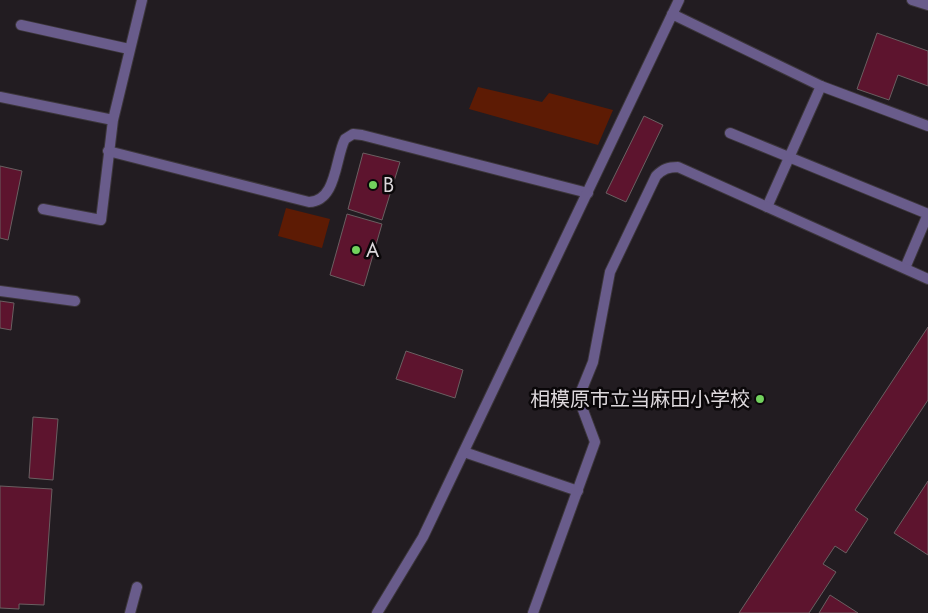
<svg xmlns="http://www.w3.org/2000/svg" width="928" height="613" viewBox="0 0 928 613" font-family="Jost,'Noto Sans JP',sans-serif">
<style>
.green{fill:#5d1b04}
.building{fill:#5d142e;stroke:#6a5f61}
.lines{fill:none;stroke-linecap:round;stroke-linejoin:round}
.service-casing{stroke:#3c363b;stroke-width:12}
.minor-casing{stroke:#3c363b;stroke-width:12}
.service{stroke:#695c8b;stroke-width:10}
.minor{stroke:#695c8b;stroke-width:10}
.poi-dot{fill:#72d25d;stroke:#0a0709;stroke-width:2}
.labels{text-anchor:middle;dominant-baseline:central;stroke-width:5;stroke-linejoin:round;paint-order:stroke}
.poi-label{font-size:20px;fill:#dcd7db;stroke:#0a0709;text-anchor:start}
</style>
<rect width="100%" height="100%" fill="#221c21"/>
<path class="green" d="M 478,87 L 542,102 L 549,93 L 613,110 L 598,145 L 469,109 Z
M 286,208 L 330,219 L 322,248 L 278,236 Z"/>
<path class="building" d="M 877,33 L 928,51 L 928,86 L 898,75 L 889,100 L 857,89 Z
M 644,116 L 663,125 L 626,202 L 606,193 Z
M 363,153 L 400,162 L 382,220 L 348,209 Z
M 0,166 L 22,171 L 8,240 L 0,238 Z
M 347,214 L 382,224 L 364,286 L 330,275 Z
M 0,301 L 14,303 L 11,330 L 0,328 Z
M 928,327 L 928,400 L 855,510 L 868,519 L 846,553 L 835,546 L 823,564 L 836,572 L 809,613 L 739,613 Z
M 406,351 L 463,370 L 455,398 L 396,379 Z
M 33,417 L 58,419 L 53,480 L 29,478 Z
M 928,481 L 928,555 L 894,533 Z
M 0,486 L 52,489 L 44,605 L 19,604 L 19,609 L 0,608 Z
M 830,595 L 858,613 L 819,613 Z"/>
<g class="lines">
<defs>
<path id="service" d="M 912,0 L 928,5
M 21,25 L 129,49
M 0,97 L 113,120
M 730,133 L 928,214
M 108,151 L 309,202 C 337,201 335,158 345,139 L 353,134 L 362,135 L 588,193
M 767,207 L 821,86
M 43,209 L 101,220 L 113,120 L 142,0
M 905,268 L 928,214
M 0,291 L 75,301
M 464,452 L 578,491
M 130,613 L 137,587"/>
<path id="minor" d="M 672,14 L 821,86 L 928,126
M 377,613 L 423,537 L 679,0
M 533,613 L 595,442 L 580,402 L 580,394 L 593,362 L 610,272 L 656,176 C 663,169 668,167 678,167 L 928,279"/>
</defs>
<use href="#service" class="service-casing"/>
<use href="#minor" class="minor-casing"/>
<use href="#service" class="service"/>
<use href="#minor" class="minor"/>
</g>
<g class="poi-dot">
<circle cx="373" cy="185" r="5"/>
<circle cx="356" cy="250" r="5"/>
<circle cx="760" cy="399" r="5"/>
</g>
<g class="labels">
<g class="poi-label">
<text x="383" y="185">B</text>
<text x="366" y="250">A</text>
<text x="750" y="399" text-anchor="end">相模原市立当麻田小学校</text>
</g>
</g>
</svg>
